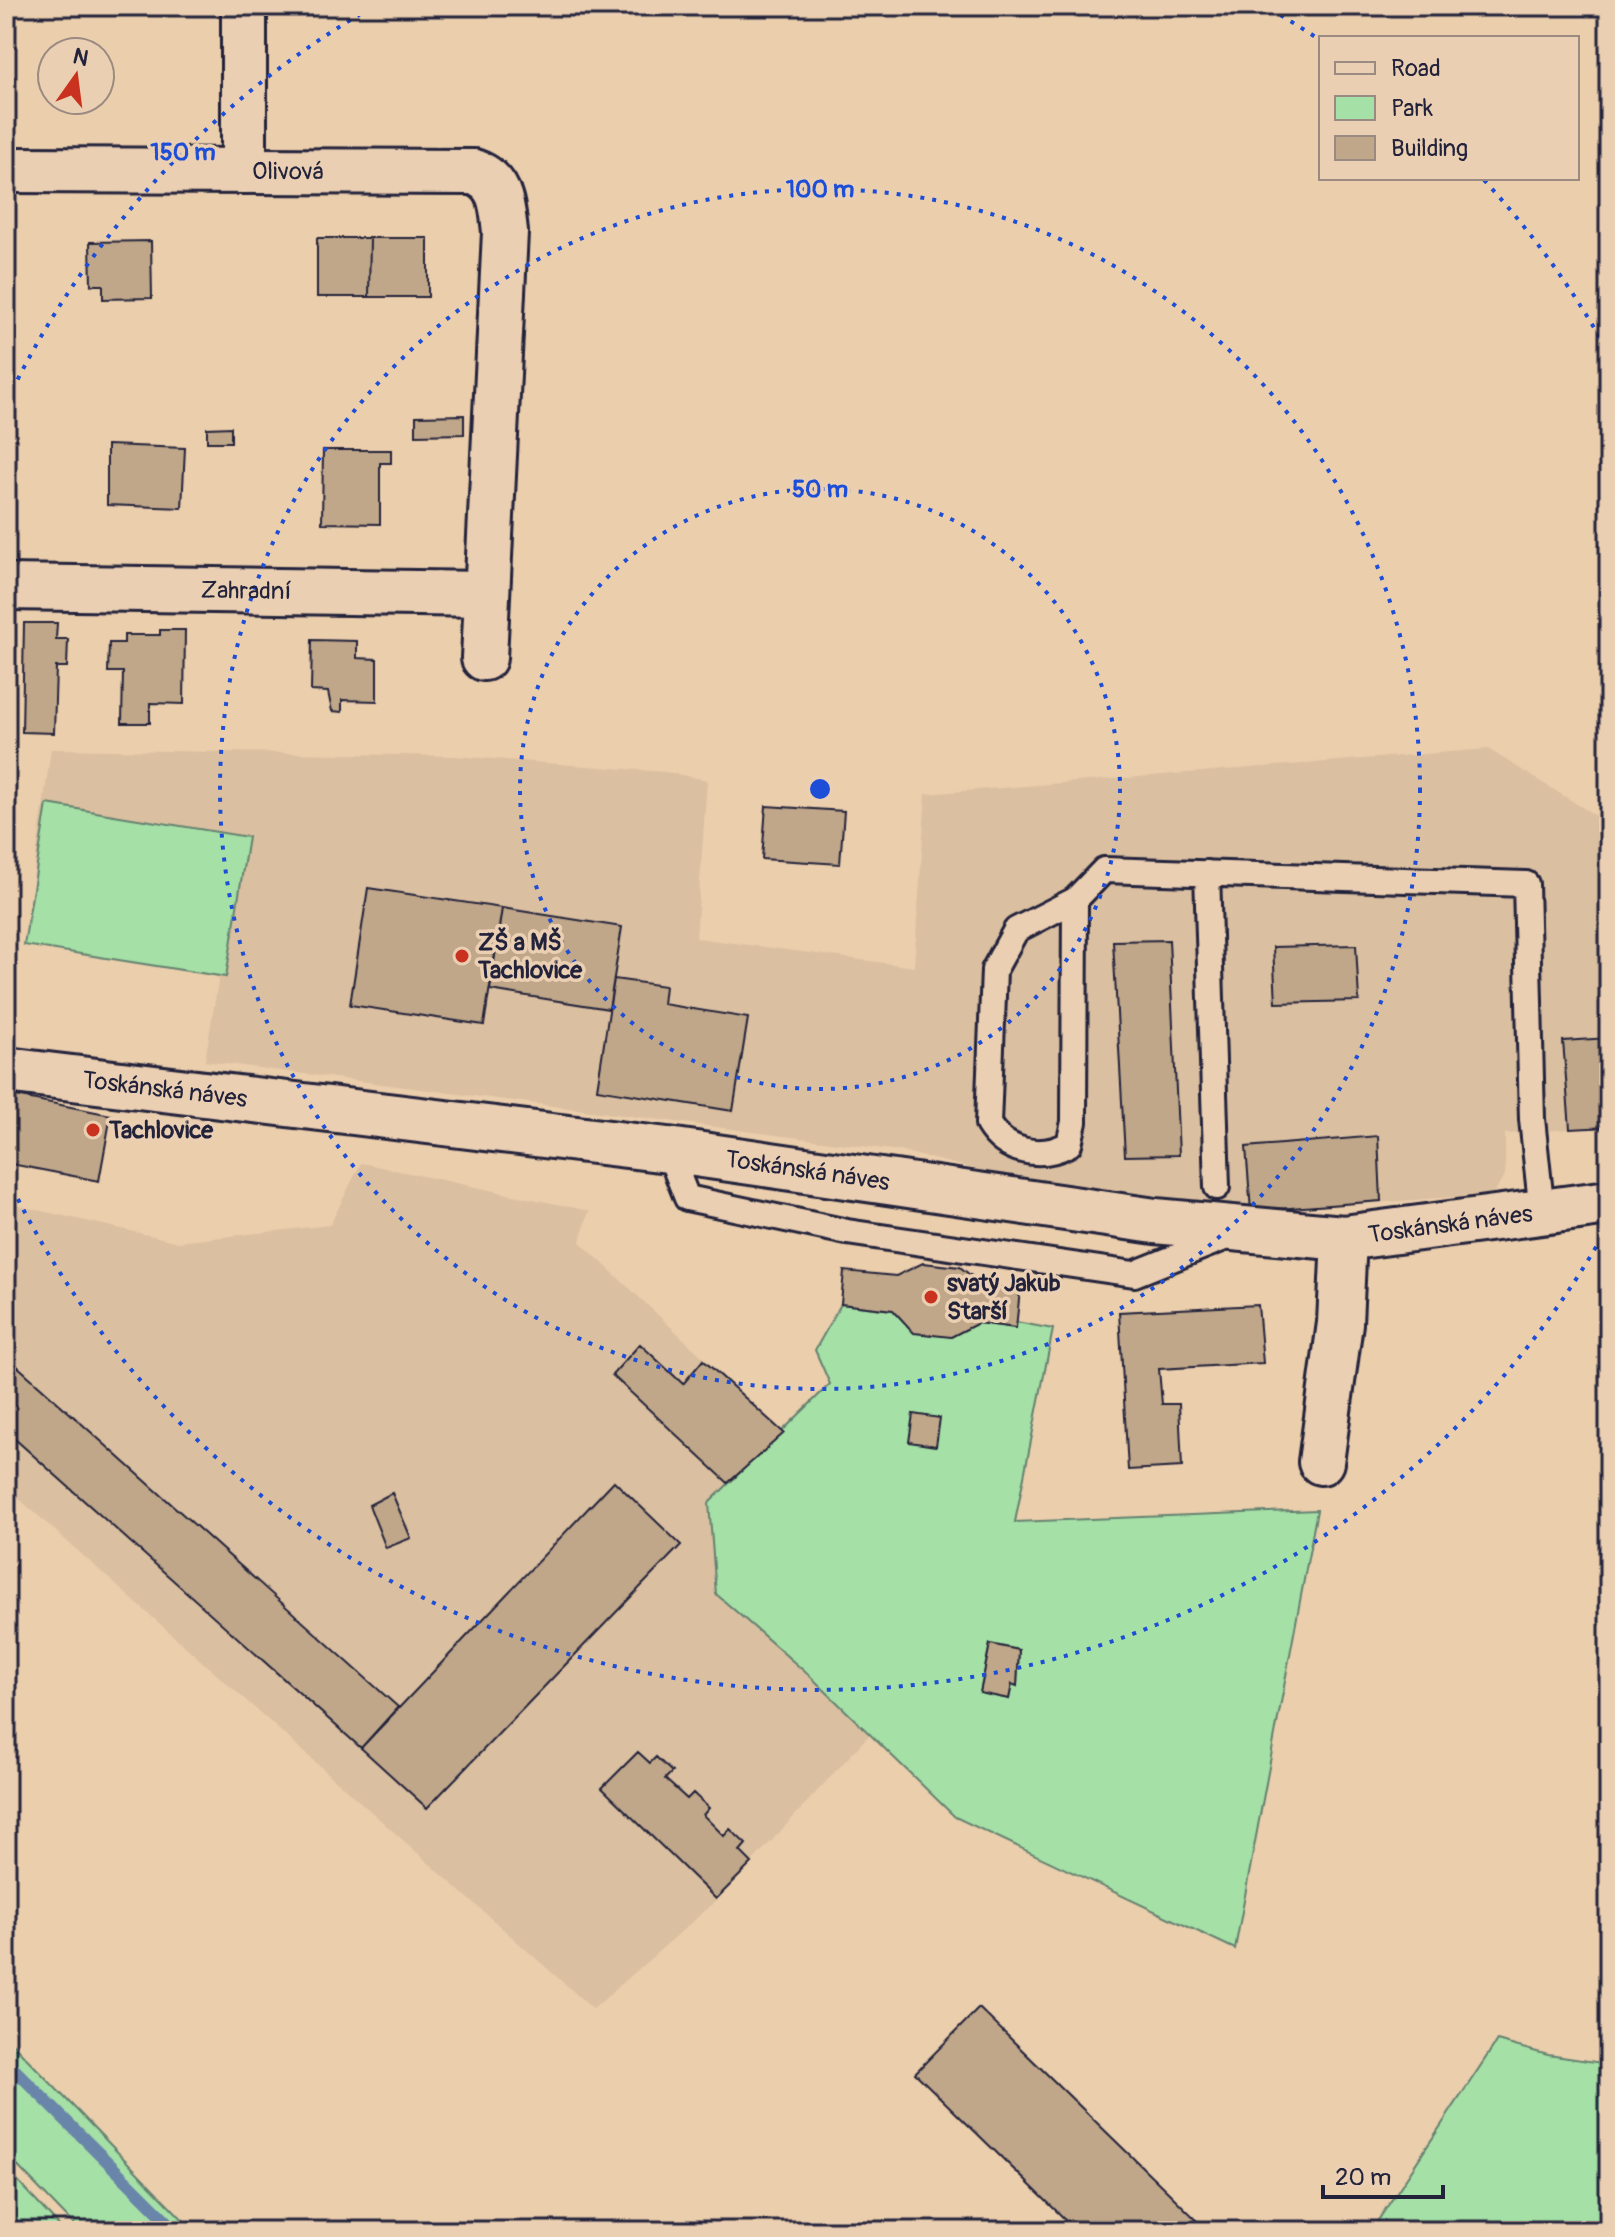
<svg xmlns="http://www.w3.org/2000/svg" width="1615" height="2237" viewBox="0 0 1615 2237" font-family="Pangolin,sans-serif">
<style>
.built{fill:#dabfa0}
.green{fill:#a5e0a6;stroke:#648170;stroke-width:2;fill-rule:evenodd}
.lines{fill:none;stroke-linecap:round;stroke-linejoin:round}
.stream{stroke:#6985a9;stroke-width:12}
.building{fill:#c0a789;stroke:#22223b;stroke-width:2}
.service-casing{stroke:#22223b;stroke-width:30}
.minor-casing{stroke:#22223b;stroke-width:50}
.tertiary-casing{stroke:#22223b;stroke-width:50}
.service{stroke:#ebcfb2;stroke-width:24}
.minor{stroke:#ebcfb2;stroke-width:44}
.tertiary{stroke:#ebcfb2;stroke-width:44}
.ring{fill:none;stroke:#1d4ed8;stroke-width:4;stroke-dasharray:4 8}
.poi-dot{fill:#c8321e;stroke:#ebcfb2;stroke-width:3}
.labels{text-anchor:middle;dominant-baseline:central;stroke-width:7;stroke-linejoin:round;paint-order:stroke}
.street-label{font-size:24px;fill:#22223b;stroke:#ebcfb2}
.poi-label{font-size:24px;font-weight:bold;fill:#22223b;stroke:#ebcfb2;text-anchor:start}
.centre{fill:#1d4ed8;stroke:#ebcfb2;stroke-width:4}
.ring-label{font-size:24px;text-anchor:middle;font-weight:bold;fill:#1d4ed8;stroke:#ebcfb2;stroke-width:7;stroke-linejoin:round;paint-order:stroke}
</style>
<rect width="100%" height="100%" fill="#ebceac"/>
<filter id="ink" filterUnits="userSpaceOnUse"><feTurbulence type="fractalNoise" baseFrequency=".0125" numOctaves="2"/><feDisplacementMap in="SourceGraphic" scale="16" xChannelSelector="R" yChannelSelector="G"/><feConvolveMatrix kernelMatrix="1 2 1 2 8 2 1 2 1" color-interpolation-filters="sRGB"/></filter>
<g filter="url(#ink)">
<path class="built" d="M 51,749 L 454,756 L 665,772 L 707,780 L 696,938 L 914,967 L 926,794 L 1488,749 L 1609,824 L 1609,1126 L 1505,1134 L 1505,1175 L 1493,1194 L 1250,1212 L 1127,1205 L 900,1151 L 205,1061 L 219,976 L 24,945 Z
M 361,1163 L 589,1211 L 580,1242 L 784,1433 L 709,1503 L 812,1678 L 869,1735 L 717,1900 L 593,2009 L 6,1487 L 6,1203 L 179,1242 L 330,1225 Z"/>
<path class="green" d="M 47,804 L 248,837 L 226,977 L 24,945 Z
M 841,1304 L 893,1310 L 951,1337 L 978,1323 L 1015,1328 L 1016,1322 L 1053,1329 L 1015,1522 L 1317,1510 L 1235,1949 L 955,1817 L 812,1678 L 716,1594 L 709,1503 L 830,1384 L 815,1350 ZM 990,1644 L 1019,1650 L 1017,1685 L 1012,1684 L 1009,1699 L 980,1693 Z
M 6,2037 L 194,2231 L 80,2231 L 6,2154 Z
M 1497,2041 L 1548,2055 L 1609,2064 L 1609,2231 L 1371,2231 Z
M 6,2169 L 64,2231 L 6,2231 Z"/>
<g class="lines">
<path class="stream" d="M 6,2061 L 177,2231"/>
</g>
<path class="building" d="M 317,238 L 370,238 L 369,297 L 317,297 Z
M 370,238 L 428,238 L 428,297 L 369,297 Z
M 151,241 L 152,298 L 103,299 L 103,285 L 91,285 L 90,242 Z
M 464,415 L 464,434 L 416,435 L 416,416 Z
M 231,427 L 231,442 L 207,442 L 207,428 Z
M 107,445 L 185,448 L 182,508 L 107,505 Z
M 323,450 L 391,450 L 391,463 L 380,463 L 380,524 L 322,523 Z
M 24,623 L 57,623 L 56,639 L 68,639 L 67,667 L 56,667 L 54,733 L 22,732 Z
M 160,630 L 185,630 L 184,704 L 150,703 L 150,723 L 122,723 L 123,672 L 108,672 L 109,643 L 124,643 L 124,635 L 160,635 Z
M 312,640 L 357,641 L 357,658 L 377,659 L 377,701 L 342,700 L 342,712 L 332,711 L 328,692 L 311,691 Z
M 766,806 L 844,811 L 840,864 L 762,859 Z
M 368,888 L 502,908 L 484,1025 L 350,1005 Z
M 502,908 L 622,927 L 609,1009 L 490,990 Z
M 1169,940 L 1179,1155 L 1125,1156 L 1113,941 Z
M 1356,945 L 1359,1001 L 1276,1003 L 1273,947 Z
M 614,979 L 665,986 L 663,1004 L 748,1018 L 733,1111 L 597,1089 Z
M 1609,1038 L 1609,1127 L 1570,1129 L 1563,1041 Z
M 6,1094 L 111,1115 L 99,1181 L 6,1163 Z
M 1378,1136 L 1381,1201 L 1251,1211 L 1246,1147 Z
M 923,1263 L 960,1267 L 984,1286 L 1020,1290 L 1016,1328 L 978,1323 L 951,1337 L 914,1333 L 893,1310 L 841,1304 L 844,1271 L 896,1276 Z
M 1258,1305 L 1263,1363 L 1159,1369 L 1162,1404 L 1179,1404 L 1182,1467 L 1128,1470 L 1119,1312 Z
M 640,1344 L 683,1384 L 703,1360 L 784,1433 L 728,1483 L 612,1375 Z
M 6,1356 L 398,1707 L 361,1748 L 6,1431 Z
M 913,1414 L 940,1418 L 936,1446 L 909,1442 Z
M 614,1481 L 681,1545 L 427,1808 L 361,1748 Z
M 392,1493 L 411,1538 L 386,1548 L 369,1505 Z
M 990,1644 L 1019,1650 L 1017,1686 L 1012,1684 L 1009,1699 L 980,1693 Z
M 638,1752 L 650,1763 L 656,1757 L 672,1772 L 665,1779 L 687,1799 L 693,1793 L 709,1808 L 703,1815 L 724,1836 L 730,1829 L 746,1844 L 740,1851 L 752,1863 L 716,1899 L 602,1788 Z
M 979,2008 L 1208,2231 L 1077,2231 L 915,2073 Z"/>
<g class="lines">
<defs>
<path id="service" d="M 1207,873 L 1217,1187
M 1075,900 L 1016,930 L 994,970 L 988,1124 C 1005,1152 1040,1160 1069,1144 L 1074,1122 L 1075,900 L 1104,870 L 1526,884 L 1532,1119 L 1542,1213
M 668,1150 L 687,1198 L 847,1232 L 1134,1274 L 1229,1236"/>
<g id="minor">
<path id="s1" d="M 6,170 L 474,172 C 502,182 502,206 505,232 L 484,658"/>
<path d="M 244,171 L 244,6"/>
<path id="s2" d="M 6,587 L 486,594"/>
<path d="M 1321,1462 L 1340,1323 L 1344,1238"/>
</g>
<g id="tertiary">
<path id="s3" d="M 6,1070 L 668,1150 L 1155,1221 L 1344,1238 L 1609,1203"/>
</g>
</defs>
<use href="#service" class="service-casing"/>
<use href="#minor" class="minor-casing"/>
<use href="#tertiary" class="tertiary-casing"/>
<use href="#service" class="service"/>
<use href="#minor" class="minor"/>
<use href="#tertiary" class="tertiary"/>
</g>
</g>
<g class="ring">
<circle cx="820" cy="789" r="300"/>
<circle cx="820" cy="789" r="600"/>
<path d="M1608 1226A901 901 0 0 1 7 1177M7 401A901 901 0 0 1 369 9M1270 9A901 901 0 0 1 1317 38M1484 180A901 901 0 0 1 1608 352"/>
</g>
<g class="poi-dot">
<circle cx="462" cy="956" r="8"/>
<circle cx="93" cy="1130" r="8"/>
<circle cx="931" cy="1297" r="8"/>
</g>
<g class="labels">
<g class="street-label">
<text stroke="none"><textPath href="#s1" startOffset="282">Olivová</textPath></text>
<text stroke="none"><textPath href="#s2" startOffset="240">Zahradní</textPath></text>
<text stroke="none"><textPath href="#s3" startOffset="160">Toskánská náves</textPath></text>
<text stroke="none"><textPath href="#s3" startOffset="808">Toskánská náves</textPath></text>
<text stroke="none"><textPath href="#s3" startOffset="1456">Toskánská náves</textPath></text>
</g>
<g class="poi-label">
<text x="478" y="942">ZŠ a MŠ<tspan x="478" dy="28">Tachlovice</tspan></text>
<text x="109" y="1130">Tachlovice</text>
<text x="947" y="1283">svatý Jakub<tspan x="947" dy="28">Starší</tspan></text>
</g>
</g>
<circle cx="820" cy="789" r="12" class="centre"/>
<g class="ring-label">
<text x="183" y="160">150 m</text>
<text x="820" y="197">100 m</text>
<text x="820" y="497">50 m</text>
</g>
<rect width="1615" height="2237" fill="none" stroke="#ebcfb2" stroke-width="32"/>
<rect x="16" y="16" width="1583" height="2205" fill="none" stroke="#22223b" stroke-width="3" filter="url(#ink)"/>
<rect x="1319" y="36" width="260" height="144" fill="#ebcfb2" stroke="#9b8a82" stroke-width="2"/>
<rect x="1335" y="62" width="40" height="12" fill="#ebcfb2" stroke="#9b8a82" stroke-width="2"/>
<text x="1391" y="76" font-size="24" fill="#22223b">Road</text>
<rect x="1335" y="96" width="40" height="24" fill="#a5e0a6" stroke="#9b8a82" stroke-width="2"/>
<text x="1391" y="116" font-size="24" fill="#22223b">Park</text>
<rect x="1335" y="136" width="40" height="24" fill="#c0a789" stroke="#9b8a82" stroke-width="2"/>
<text x="1391" y="156" font-size="24" fill="#22223b">Building</text>
<g transform="translate(76 76) rotate(14)"><circle r="38" fill="#ebcfb2" stroke="#9b8a82" stroke-width="2"/>
<path d="M0-6L14 30L0 20L-14 30Z" fill="#c8321e"/>
<text y="-12" font-size="22" font-weight="bold" text-anchor="middle" fill="#22223b">N</text>
</g>
<path d="M1323 2185v12h120v-12" fill="none" stroke="#22223b" stroke-width="4"/>
<text x="1335" y="2185" font-size="24" fill="#22223b" stroke="#ebcfb2" stroke-width="6" paint-order="stroke">20 m</text>
</svg>
